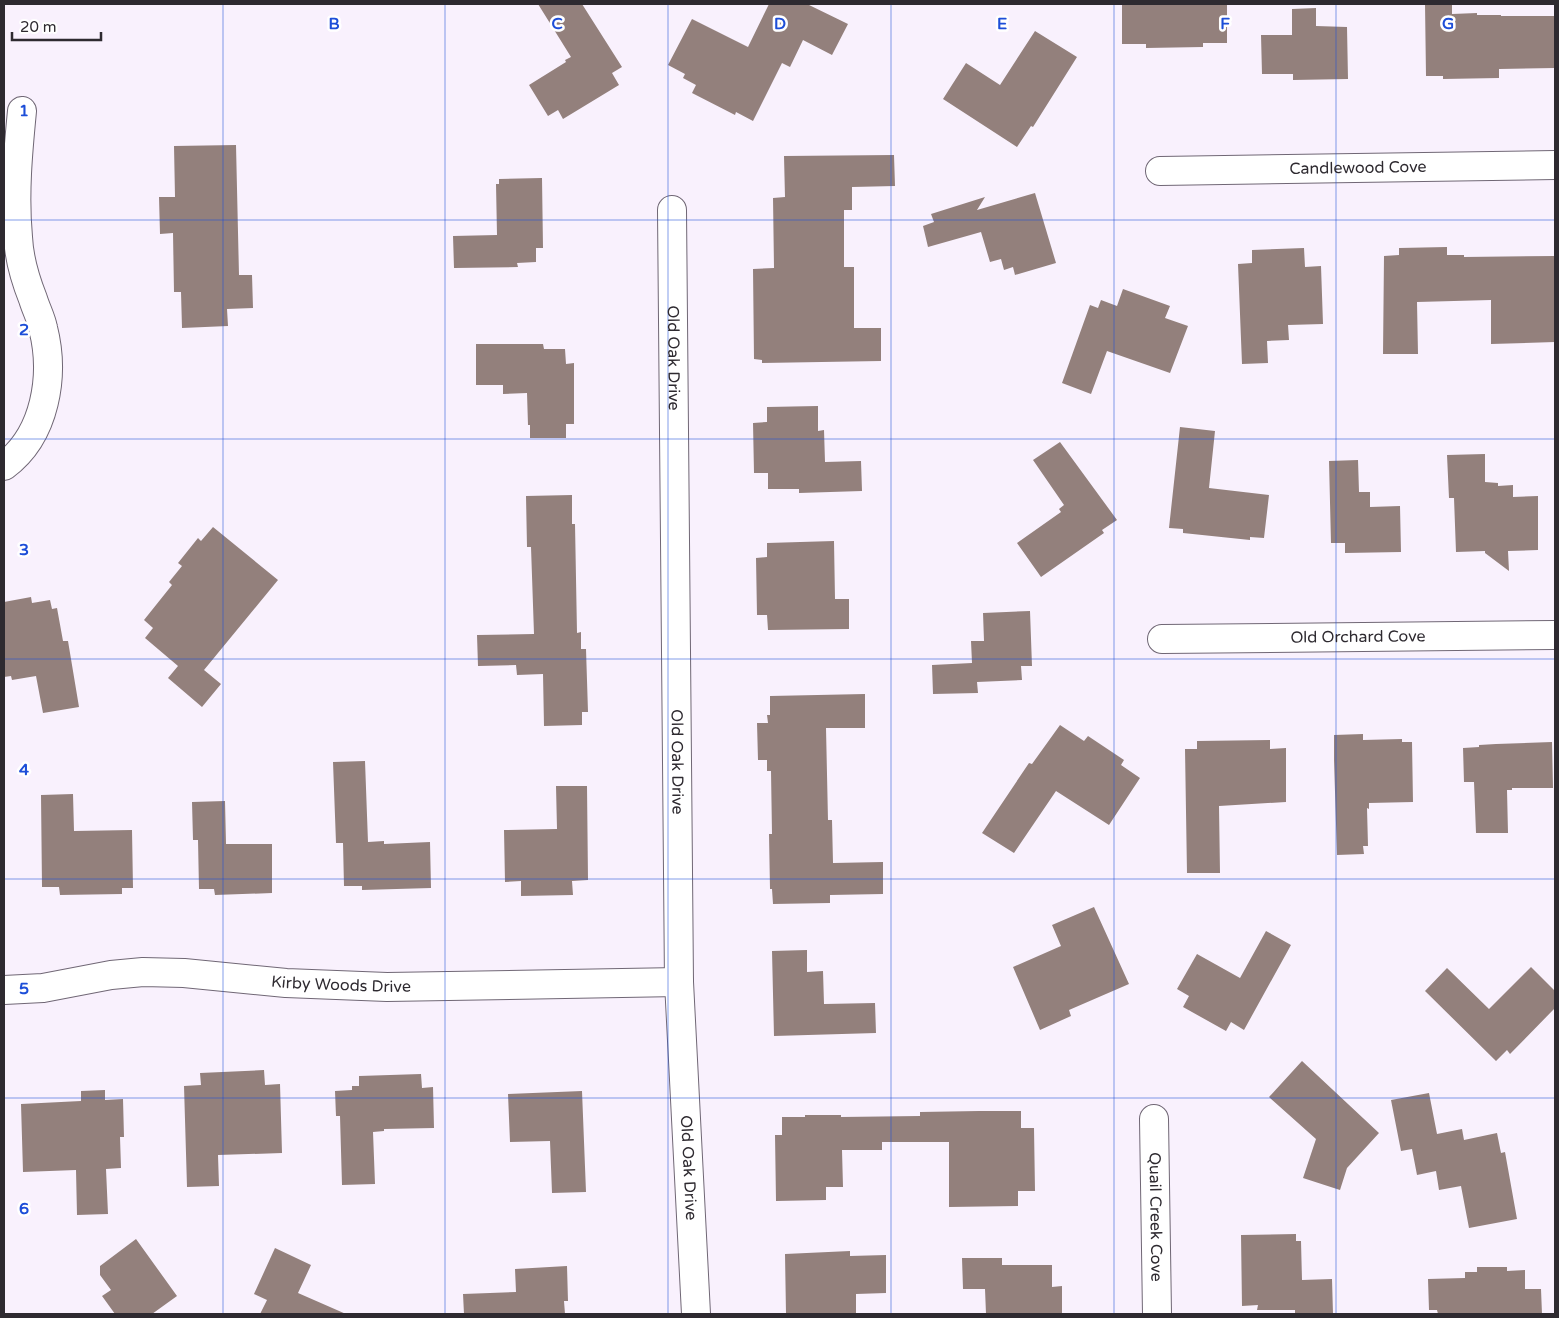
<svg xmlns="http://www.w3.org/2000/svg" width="1559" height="1318" viewBox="0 0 1559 1318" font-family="'Varela Round',sans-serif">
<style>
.building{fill:#93807c}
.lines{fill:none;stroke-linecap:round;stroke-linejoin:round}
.minor-casing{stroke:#706775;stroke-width:30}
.minor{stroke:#fff;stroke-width:28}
.grid{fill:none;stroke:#1d4ed8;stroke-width:1;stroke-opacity:0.55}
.labels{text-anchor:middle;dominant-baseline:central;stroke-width:5;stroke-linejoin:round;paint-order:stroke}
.street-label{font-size:16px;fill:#2e2a30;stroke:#fff}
.grid-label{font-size:16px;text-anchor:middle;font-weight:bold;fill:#1d4ed8;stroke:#fff;stroke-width:5;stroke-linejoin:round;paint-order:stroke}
</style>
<rect width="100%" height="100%" fill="#f9f1fd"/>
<path class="building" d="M 538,4 L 582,4 L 622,67 L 612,73 L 619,85 L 563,119 L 558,110 L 548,116 L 529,85 L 566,62 L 565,60 L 571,57 Z
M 769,4 L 807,4 L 848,24 L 832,55 L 803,40 L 790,67 L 782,63 L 753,121 L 736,112 L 735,115 L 692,93 L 696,85 L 683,78 L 685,74 L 668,65 L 692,19 L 748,47 Z
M 1122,4 L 1227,4 L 1227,43 L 1203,43 L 1203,47 L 1146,48 L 1146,44 L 1122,44 Z
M 1425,4 L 1452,4 L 1452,14 L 1477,13 L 1477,15 L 1501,15 L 1501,16 L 1555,16 L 1555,68 L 1499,69 L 1499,78 L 1443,79 L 1443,76 L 1426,76 Z
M 1316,8 L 1316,26 L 1347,27 L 1348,79 L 1293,80 L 1293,74 L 1262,74 L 1261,35 L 1292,35 L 1292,9 Z
M 1035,31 L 1077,57 L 1033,127 L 1031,126 L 1017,147 L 943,99 L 966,63 L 1000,85 Z
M 236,145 L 239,275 L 252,275 L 253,308 L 227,309 L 228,326 L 182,328 L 181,292 L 174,292 L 173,233 L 160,234 L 159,197 L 175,197 L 174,146 Z
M 894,155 L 895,186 L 852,187 L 852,210 L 844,210 L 844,267 L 854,267 L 854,328 L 881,328 L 881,361 L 762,363 L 762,360 L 754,359 L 753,269 L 774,268 L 773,198 L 785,197 L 784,156 Z
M 542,178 L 543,248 L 536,248 L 536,262 L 517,263 L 518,267 L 454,268 L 453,236 L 497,235 L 496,184 L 499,184 L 499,179 Z
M 1035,193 L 1056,263 L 1015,275 L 1013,267 L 1004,270 L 1001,259 L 990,262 L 981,232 L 928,247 L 923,226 L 934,222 L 931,214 L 985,197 L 977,210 Z
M 1447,247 L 1447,255 L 1464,255 L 1464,257 L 1555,256 L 1555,342 L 1491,344 L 1491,300 L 1417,302 L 1418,354 L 1383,354 L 1384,256 L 1399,255 L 1399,248 Z
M 1304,248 L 1305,267 L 1321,266 L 1323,324 L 1288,325 L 1289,340 L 1267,341 L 1268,363 L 1242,364 L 1238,264 L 1252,263 L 1252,250 Z
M 1123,289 L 1170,306 L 1165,318 L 1188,326 L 1170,373 L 1107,351 L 1091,394 L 1062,383 L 1090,305 L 1098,308 L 1101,300 L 1117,306 Z
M 476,344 L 543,344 L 544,349 L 565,349 L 566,364 L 574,363 L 574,424 L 566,424 L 566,438 L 530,438 L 530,425 L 528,425 L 527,393 L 503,394 L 503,385 L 476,385 Z
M 818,406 L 818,431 L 824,430 L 825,462 L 861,461 L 862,491 L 799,493 L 799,489 L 768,489 L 768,473 L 754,473 L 753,423 L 767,422 L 767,407 Z
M 1180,427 L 1215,431 L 1209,488 L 1269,495 L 1264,538 L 1250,537 L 1250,540 L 1183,533 L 1183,529 L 1169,528 Z
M 1060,442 L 1117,520 L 1102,530 L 1104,533 L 1041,577 L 1017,543 L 1061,512 L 1059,509 L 1064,505 L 1033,460 Z
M 1485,454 L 1485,482 L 1498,483 L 1498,486 L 1513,485 L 1513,497 L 1538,496 L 1538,550 L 1508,551 L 1509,571 L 1485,553 L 1485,551 L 1456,552 L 1454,498 L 1449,498 L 1447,455 Z
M 1358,460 L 1359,492 L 1370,492 L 1370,507 L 1400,506 L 1401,552 L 1345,553 L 1345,543 L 1331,543 L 1329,461 Z
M 572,495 L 572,524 L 575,524 L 577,633 L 581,632 L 581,649 L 586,649 L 588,712 L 582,712 L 582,725 L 544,726 L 543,674 L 517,675 L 516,665 L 478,666 L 477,635 L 534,634 L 531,547 L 527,547 L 526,496 Z
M 213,527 L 278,580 L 204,670 L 221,684 L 202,707 L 168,678 L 178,666 L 145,638 L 153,628 L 144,620 L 172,585 L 169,582 L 182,566 L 178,563 L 198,538 L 201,541 Z
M 834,541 L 835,599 L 849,599 L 849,629 L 768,630 L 767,615 L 757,615 L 756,558 L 767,557 L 767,543 Z
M 31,597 L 32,603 L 50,600 L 52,609 L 57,608 L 63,641 L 68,641 L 79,707 L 43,713 L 36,676 L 12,680 L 11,676 L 4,677 L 4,602 Z
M 1030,611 L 1032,666 L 1021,666 L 1022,680 L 977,682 L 978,693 L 933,694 L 932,665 L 972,663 L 971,641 L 984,641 L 983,613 Z
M 865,694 L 865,728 L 826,728 L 828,820 L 832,820 L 833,863 L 883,862 L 883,894 L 830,895 L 830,903 L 773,904 L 772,889 L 770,889 L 769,834 L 772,834 L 771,771 L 767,771 L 767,760 L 758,760 L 757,723 L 768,723 L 767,715 L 770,715 L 770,696 Z
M 1060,725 L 1084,741 L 1088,736 L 1124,760 L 1121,765 L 1140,778 L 1109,825 L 1056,791 L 1014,853 L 982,833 L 1029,763 L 1032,764 Z
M 1363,734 L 1363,740 L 1402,739 L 1402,742 L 1412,742 L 1413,802 L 1369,803 L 1369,809 L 1367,808 L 1368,846 L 1363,846 L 1364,854 L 1337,855 L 1334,760 L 1334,735 Z
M 1270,740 L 1270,749 L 1286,748 L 1286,802 L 1219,806 L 1220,873 L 1187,873 L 1185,749 L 1197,749 L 1197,741 Z
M 1552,742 L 1553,788 L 1512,788 L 1512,790 L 1507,790 L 1508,833 L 1476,833 L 1474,782 L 1464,782 L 1463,748 L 1479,747 L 1479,745 L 1496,744 Z
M 365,761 L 368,842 L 384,841 L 384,844 L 430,842 L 431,888 L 362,890 L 362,886 L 344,886 L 343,843 L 336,843 L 333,762 Z
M 556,786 L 587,786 L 588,880 L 572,881 L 573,895 L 521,896 L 521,881 L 505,882 L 504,830 L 557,829 Z
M 73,794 L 74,831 L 132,830 L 133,888 L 122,888 L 122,894 L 60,895 L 59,887 L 42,887 L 41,795 Z
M 225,801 L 226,844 L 272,844 L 272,893 L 215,895 L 214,889 L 199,889 L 198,840 L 193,840 L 192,802 Z
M 1094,907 L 1129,984 L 1069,1010 L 1071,1016 L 1040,1030 L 1013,967 L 1061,946 L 1052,925 Z
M 1266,931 L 1291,945 L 1244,1030 L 1231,1022 L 1226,1031 L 1183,1007 L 1189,996 L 1177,989 L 1197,954 L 1240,978 Z
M 807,950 L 807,972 L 823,971 L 824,1004 L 875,1003 L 876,1033 L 774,1036 L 772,951 Z
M 1531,967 L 1555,991 L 1555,1008 L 1510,1054 L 1507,1050 L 1496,1061 L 1425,991 L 1447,968 L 1489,1009 Z
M 1302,1061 L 1379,1133 L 1347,1168 L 1340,1190 L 1303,1178 L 1316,1139 L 1269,1097 Z
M 264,1070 L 265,1085 L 280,1084 L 282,1153 L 218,1155 L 219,1186 L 187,1187 L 184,1086 L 201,1085 L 200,1073 Z
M 421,1074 L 422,1088 L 433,1087 L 434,1128 L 384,1129 L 384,1131 L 373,1132 L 375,1184 L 342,1185 L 340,1116 L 336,1116 L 335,1091 L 352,1090 L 352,1086 L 359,1086 L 359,1076 Z
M 105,1090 L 105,1100 L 123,1099 L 124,1137 L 120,1137 L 121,1168 L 106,1169 L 108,1214 L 77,1215 L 76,1170 L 23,1172 L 21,1104 L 81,1101 L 81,1091 Z
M 582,1091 L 586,1192 L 552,1193 L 550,1141 L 510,1142 L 508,1094 Z
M 1429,1093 L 1437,1134 L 1462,1129 L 1464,1140 L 1497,1133 L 1501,1153 L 1505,1152 L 1517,1219 L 1469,1228 L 1461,1186 L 1439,1190 L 1436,1171 L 1417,1175 L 1412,1149 L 1401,1151 L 1391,1100 Z
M 979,1111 L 1021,1111 L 1021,1128 L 1034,1128 L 1035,1191 L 1018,1191 L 1018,1206 L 949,1207 L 949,1142 L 882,1142 L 882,1150 L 842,1150 L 843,1187 L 826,1187 L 826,1200 L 776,1201 L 775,1135 L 782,1135 L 782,1117 L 805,1117 L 805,1115 L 841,1115 L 841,1117 L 920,1116 L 920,1112 Z
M 1296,1234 L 1296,1241 L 1301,1241 L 1302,1280 L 1332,1279 L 1333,1314 L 1295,1314 L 1295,1310 L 1257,1310 L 1258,1305 L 1242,1306 L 1241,1235 Z
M 136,1239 L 177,1296 L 152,1314 L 115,1314 L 102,1296 L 111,1290 L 100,1275 L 100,1266 Z
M 275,1248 L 311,1265 L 298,1293 L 346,1314 L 260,1314 L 267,1300 L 254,1294 Z
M 850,1251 L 850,1256 L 886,1255 L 886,1293 L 856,1294 L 856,1314 L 786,1314 L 785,1254 Z
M 962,1258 L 1002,1258 L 1002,1265 L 1052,1265 L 1052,1287 L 1062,1286 L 1062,1314 L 986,1314 L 985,1289 L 963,1289 Z
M 567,1266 L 568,1301 L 564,1301 L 565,1314 L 464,1314 L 463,1294 L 516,1292 L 515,1269 Z
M 1477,1267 L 1507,1267 L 1507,1271 L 1525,1270 L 1525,1289 L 1541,1289 L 1542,1314 L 1438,1314 L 1437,1310 L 1429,1310 L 1428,1279 L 1465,1278 L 1465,1272 L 1477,1272 Z"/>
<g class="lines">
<defs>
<g id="minor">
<path id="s1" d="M 1160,171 L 1555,165"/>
<path id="s2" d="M 672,210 L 679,982 L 696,1314"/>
<path d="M 4,466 C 46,435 55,375 43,328 C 41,318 36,309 33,299 C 25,279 19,258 18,237 C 14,195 18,152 22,111"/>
<path id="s3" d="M 1162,639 L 1555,635"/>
<path id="s4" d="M 4,990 L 43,988 L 111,975 L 143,972 L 184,973 L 286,983 L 387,987 L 679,982"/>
<path id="s5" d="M 1154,1119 L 1157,1314"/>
</g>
</defs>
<use href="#minor" class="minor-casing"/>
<use href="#minor" class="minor"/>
</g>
<path class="grid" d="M 223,4 L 223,1314M 445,4 L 445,1314M 668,4 L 668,1314M 891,4 L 891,1314M 1114,4 L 1114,1314M 1336,4 L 1336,1314M 4,220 L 1555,220M 4,439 L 1555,439M 4,659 L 1555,659M 4,879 L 1555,879M 4,1098 L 1555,1098"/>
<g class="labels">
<g class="street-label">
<text stroke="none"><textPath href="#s1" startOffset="198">Candlewood Cove</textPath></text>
<text stroke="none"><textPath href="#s2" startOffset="148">Old Oak Drive</textPath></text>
<text stroke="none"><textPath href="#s3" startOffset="196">Old Orchard Cove</textPath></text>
<text stroke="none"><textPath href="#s2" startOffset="552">Old Oak Drive</textPath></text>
<text stroke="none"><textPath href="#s4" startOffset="339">Kirby Woods Drive</textPath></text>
<text stroke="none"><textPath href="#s2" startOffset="958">Old Oak Drive</textPath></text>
<text stroke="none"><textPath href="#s5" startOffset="98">Quail Creek Cove</textPath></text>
</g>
</g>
<g class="grid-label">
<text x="334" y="29">B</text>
<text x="557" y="29">C</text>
<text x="780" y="29">D</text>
<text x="1002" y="29">E</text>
<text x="1225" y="29">F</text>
<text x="1448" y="29">G</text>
<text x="24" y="116">1</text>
<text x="24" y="335">2</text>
<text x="24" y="555">3</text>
<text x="24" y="775">4</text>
<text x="24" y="994">5</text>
<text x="24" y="1214">6</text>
</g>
<rect width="1559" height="1318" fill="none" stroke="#2e2a30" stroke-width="10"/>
<path d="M12 32v8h89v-8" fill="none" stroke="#2e2a30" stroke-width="2.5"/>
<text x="20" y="32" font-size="15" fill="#2e2a30" stroke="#ffffff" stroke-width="4" paint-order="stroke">20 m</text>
</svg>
